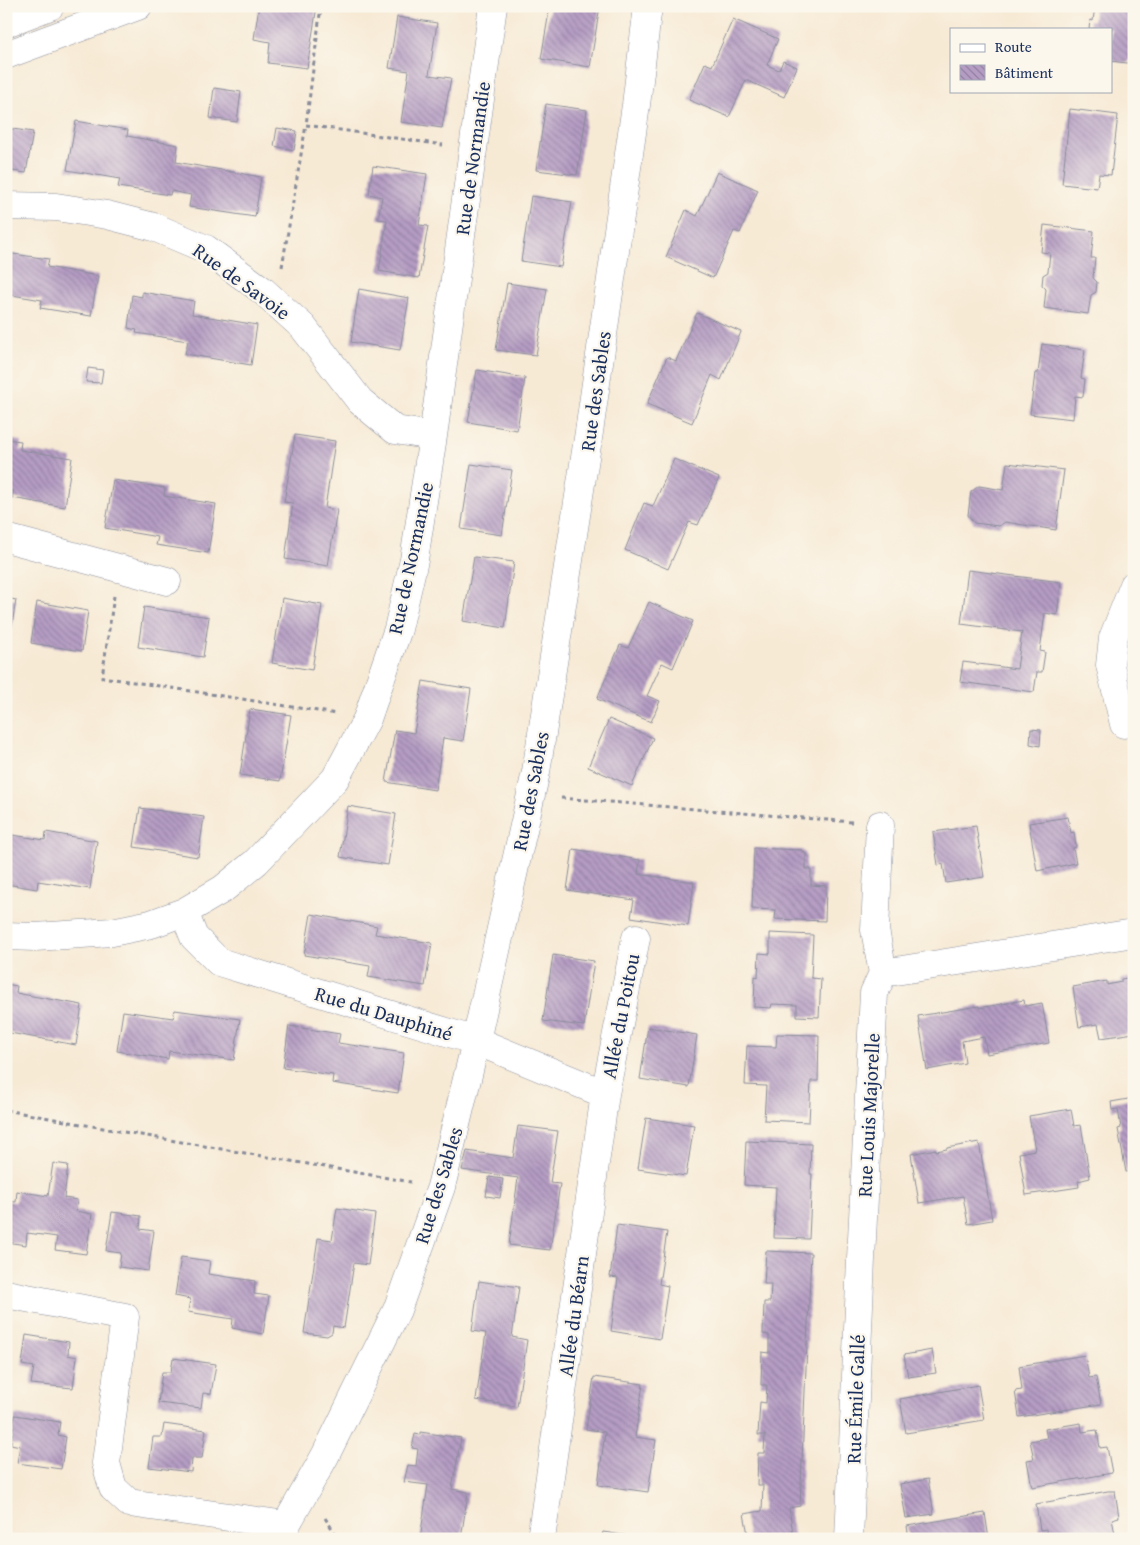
<svg xmlns="http://www.w3.org/2000/svg" width="1140" height="1545" viewBox="0 0 1140 1545" font-family="'Gentium Book Plus',serif">
<style>
.building{fill:url(#building-back-hatch)}
.lines{fill:none;stroke-linecap:round;stroke-linejoin:round}
.minor-casing{stroke:#898c9a;stroke-width:29}
.path{stroke:#898c9a;stroke-width:3;stroke-dasharray:4 4;stroke-linecap:butt}
.minor{stroke:#fff;stroke-width:28}
.labels{text-anchor:middle;dominant-baseline:central;stroke-width:4.5;stroke-linejoin:round;paint-order:stroke}
.street-label{font-size:20px;fill:#1b2f5e;stroke:#fbf7ec}
</style>
<defs>
<pattern id="building-back-hatch" width="6" height="6" patternUnits="userSpaceOnUse" patternTransform="scale(1.25)"><rect width="6" height="6" fill="#b59cc3"/><path d="M-1 5l2 2M0 0l6 6M5-1l2 2" fill="none" stroke="#9280a2"/></pattern>
</defs>
<rect width="100%" height="100%" fill="#fbf7ec"/>
<filter id="ink" filterUnits="userSpaceOnUse"><feTurbulence type="fractalNoise" baseFrequency=".02" numOctaves="2"/><feDisplacementMap in="SourceGraphic" scale="10" xChannelSelector="R" yChannelSelector="G"/><feConvolveMatrix kernelMatrix="1 2 1 2 8 2 1 2 1" color-interpolation-filters="sRGB"/></filter>
<filter id="wash" filterUnits="userSpaceOnUse"><feTurbulence type="fractalNoise" baseFrequency=".0096" numOctaves="4" result="noise"/><feDisplacementMap in="SourceGraphic" scale="20" xChannelSelector="R" yChannelSelector="G"/><feGaussianBlur stdDeviation="1.12" result="paint"/><feColorMatrix in="noise" values="0 0 0 0 0 0 0 0 0 0 0 0 0 0 0 0 0 1.4 0 .05"/><feComposite in="paint" operator="in"/></filter>
<g filter="url(#wash)">
<rect width="100%" height="100%" fill="#f7ead5"/>
<g id="blocks">
<path class="building" d="M 259,6 L 317,6 L 307,68 L 268,63 L 270,42 L 254,39 Z
M 550,6 L 600,6 L 590,67 L 541,59 Z
M 1095,6 L 1134,6 L 1134,33 L 1130,32 L 1129,39 L 1134,44 L 1132,59 L 1127,63 L 1111,61 L 1111,29 L 1089,29 L 1090,20 L 1093,21 Z
M 397,17 L 437,23 L 429,75 L 451,78 L 442,128 L 401,122 L 409,71 L 389,68 Z
M 733,19 L 778,39 L 767,65 L 779,70 L 783,61 L 797,67 L 784,97 L 746,80 L 729,117 L 689,100 L 705,63 L 712,66 Z
M 214,88 L 241,92 L 237,122 L 210,118 Z
M 546,104 L 587,110 L 577,175 L 536,170 Z
M 1070,109 L 1118,115 L 1111,175 L 1099,174 L 1097,188 L 1062,184 Z
M 76,121 L 128,130 L 127,136 L 178,145 L 176,162 L 261,177 L 255,217 L 189,207 L 191,195 L 171,191 L 170,195 L 118,187 L 120,179 L 67,170 Z
M 6,128 L 33,132 L 26,173 L 6,170 Z
M 277,128 L 297,131 L 294,150 L 274,146 Z
M 373,166 L 427,174 L 419,225 L 428,226 L 419,278 L 379,271 L 387,220 L 378,219 L 382,197 L 369,194 Z
M 717,172 L 758,190 L 740,233 L 734,231 L 713,278 L 666,257 L 686,210 L 697,216 Z
M 531,196 L 572,202 L 561,267 L 521,261 Z
M 1044,225 L 1094,231 L 1091,258 L 1095,258 L 1093,278 L 1097,282 L 1096,292 L 1091,295 L 1088,314 L 1044,308 L 1046,289 L 1042,285 L 1043,275 L 1048,272 L 1050,253 L 1041,252 Z
M 6,253 L 49,259 L 47,267 L 98,276 L 91,316 L 40,308 L 42,300 L 6,294 Z
M 507,283 L 547,289 L 536,355 L 496,350 Z
M 359,289 L 409,298 L 400,350 L 351,342 Z
M 142,292 L 194,301 L 192,314 L 257,325 L 251,365 L 185,354 L 188,341 L 136,333 L 137,330 L 128,328 L 132,295 L 142,297 Z
M 697,313 L 741,332 L 721,380 L 712,375 L 692,423 L 647,404 L 667,357 L 676,361 Z
M 1042,344 L 1085,350 L 1081,378 L 1085,379 L 1083,397 L 1075,396 L 1073,419 L 1030,414 L 1035,373 L 1038,373 Z
M 88,368 L 103,370 L 101,383 L 86,382 Z
M 477,370 L 525,378 L 517,430 L 468,422 Z
M 295,435 L 335,441 L 325,508 L 337,510 L 328,566 L 285,559 L 293,503 L 284,502 Z
M 6,439 L 21,441 L 20,450 L 72,458 L 65,507 L 12,498 L 13,491 L 6,489 Z
M 674,459 L 719,478 L 698,525 L 689,522 L 668,569 L 625,550 L 644,503 L 653,506 Z
M 1007,463 L 1064,470 L 1056,530 L 1005,522 L 999,526 L 974,523 L 968,515 L 971,492 L 979,486 L 1003,490 Z
M 471,464 L 512,470 L 502,535 L 461,529 Z
M 113,480 L 165,488 L 164,496 L 216,504 L 208,553 L 156,545 L 158,537 L 105,528 Z
M 474,557 L 514,562 L 505,628 L 463,621 Z
M 968,570 L 1061,582 L 1057,615 L 1045,613 L 1040,651 L 1045,652 L 1042,672 L 1037,672 L 1034,692 L 960,682 L 963,662 L 1017,669 L 1022,632 L 961,624 Z
M 6,598 L 16,600 L 7,656 L 6,656 Z
M 282,598 L 322,605 L 312,670 L 272,663 Z
M 37,602 L 88,611 L 82,651 L 31,643 Z
M 649,602 L 693,621 L 673,668 L 662,663 L 647,696 L 660,701 L 651,722 L 597,699 L 620,645 L 628,648 Z
M 144,607 L 209,617 L 203,657 L 138,647 Z
M 423,681 L 471,689 L 463,741 L 443,738 L 435,790 L 386,782 L 395,730 L 414,733 Z
M 250,709 L 291,715 L 280,781 L 240,775 Z
M 609,719 L 653,738 L 632,786 L 588,767 Z
M 1031,729 L 1041,730 L 1040,746 L 1030,744 Z
M 348,806 L 396,814 L 388,865 L 340,857 Z
M 140,808 L 204,817 L 198,857 L 134,847 Z
M 1068,817 L 1071,833 L 1074,832 L 1076,847 L 1073,848 L 1076,863 L 1037,871 L 1029,823 Z
M 976,826 L 984,877 L 946,883 L 943,864 L 938,865 L 933,832 Z
M 46,832 L 97,841 L 90,889 L 38,881 L 37,889 L 6,884 L 6,834 L 45,840 Z
M 754,848 L 802,850 L 806,854 L 806,869 L 811,869 L 811,885 L 826,886 L 825,921 L 775,919 L 776,910 L 752,909 Z
M 573,849 L 640,860 L 638,874 L 694,882 L 688,926 L 631,917 L 634,900 L 567,890 Z
M 311,914 L 377,926 L 375,934 L 432,943 L 425,986 L 368,977 L 370,966 L 304,955 Z
M 770,933 L 813,935 L 811,978 L 821,979 L 819,1017 L 797,1016 L 797,1005 L 772,1004 L 771,1008 L 754,1007 L 755,976 L 758,977 L 759,953 L 770,954 Z
M 553,955 L 594,961 L 584,1026 L 543,1021 Z
M 1134,977 L 1134,1018 L 1131,1018 L 1134,1033 L 1101,1038 L 1098,1024 L 1079,1027 L 1073,987 L 1107,981 L 1107,985 L 1121,982 L 1121,979 Z
M 6,984 L 17,986 L 16,993 L 82,1005 L 76,1045 L 10,1033 L 10,1030 L 6,1029 Z
M 1024,1000 L 1025,1006 L 1042,1003 L 1049,1043 L 987,1054 L 984,1037 L 962,1041 L 965,1063 L 927,1070 L 918,1016 L 979,1006 L 979,1008 Z
M 175,1010 L 240,1019 L 234,1060 L 169,1051 L 168,1059 L 117,1051 L 123,1011 L 173,1018 Z
M 289,1026 L 340,1034 L 338,1043 L 404,1053 L 398,1093 L 332,1083 L 333,1075 L 283,1068 Z
M 648,1027 L 697,1035 L 689,1087 L 640,1079 Z
M 777,1034 L 819,1035 L 818,1081 L 811,1081 L 809,1122 L 764,1120 L 766,1086 L 745,1085 L 747,1046 L 776,1047 Z
M 1134,1098 L 1134,1171 L 1126,1172 L 1118,1129 L 1121,1128 L 1118,1109 L 1112,1110 L 1111,1102 Z
M 1071,1109 L 1074,1126 L 1081,1125 L 1090,1178 L 1078,1181 L 1079,1187 L 1026,1195 L 1019,1153 L 1035,1150 L 1029,1116 Z
M 646,1118 L 694,1125 L 686,1176 L 638,1169 Z
M 518,1126 L 558,1131 L 550,1183 L 560,1184 L 550,1250 L 509,1245 L 518,1178 L 462,1170 L 467,1151 L 513,1158 Z
M 746,1141 L 811,1144 L 810,1174 L 812,1174 L 809,1239 L 774,1238 L 776,1187 L 744,1185 Z
M 979,1142 L 992,1220 L 968,1224 L 963,1196 L 919,1203 L 911,1154 L 936,1149 L 936,1151 L 947,1149 L 947,1148 Z
M 53,1163 L 68,1165 L 64,1198 L 77,1200 L 76,1211 L 92,1214 L 86,1254 L 55,1250 L 57,1237 L 43,1235 L 27,1233 L 26,1245 L 6,1242 L 6,1201 L 16,1202 L 17,1191 L 48,1196 Z
M 489,1177 L 503,1179 L 500,1198 L 486,1196 Z
M 337,1208 L 375,1214 L 368,1265 L 354,1263 L 344,1328 L 333,1326 L 332,1333 L 327,1336 L 304,1333 L 318,1238 L 332,1240 Z
M 112,1212 L 141,1216 L 140,1229 L 154,1231 L 148,1271 L 119,1267 L 121,1253 L 106,1251 Z
M 617,1225 L 667,1232 L 659,1284 L 668,1286 L 660,1339 L 611,1331 L 618,1278 L 610,1277 Z
M 766,1251 L 811,1253 L 800,1506 L 789,1508 L 794,1539 L 749,1539 L 744,1514 L 762,1511 L 763,1485 L 757,1485 L 758,1453 L 764,1453 L 765,1435 L 758,1435 L 760,1402 L 766,1403 L 767,1385 L 761,1385 L 762,1352 L 769,1353 L 769,1335 L 763,1334 L 764,1302 L 770,1302 L 771,1284 L 764,1284 Z
M 181,1257 L 210,1261 L 208,1274 L 255,1281 L 254,1294 L 269,1296 L 263,1334 L 232,1328 L 233,1319 L 188,1312 L 190,1299 L 175,1296 Z
M 479,1281 L 519,1287 L 512,1337 L 527,1340 L 517,1407 L 476,1400 L 486,1333 L 472,1331 Z
M 26,1335 L 69,1342 L 68,1355 L 77,1357 L 73,1388 L 31,1384 L 34,1367 L 22,1365 Z
M 932,1350 L 936,1373 L 908,1377 L 904,1355 Z
M 1085,1355 L 1089,1378 L 1096,1377 L 1101,1404 L 1019,1417 L 1015,1391 L 1022,1390 L 1019,1366 Z
M 173,1358 L 216,1364 L 211,1394 L 203,1393 L 201,1408 L 158,1403 L 162,1372 L 171,1372 Z
M 594,1377 L 643,1384 L 635,1437 L 656,1440 L 648,1492 L 598,1485 L 605,1432 L 586,1429 Z
M 978,1385 L 984,1420 L 906,1433 L 900,1399 Z
M 15,1415 L 60,1422 L 58,1435 L 66,1437 L 61,1469 L 17,1463 L 20,1446 L 11,1444 Z
M 1081,1423 L 1082,1432 L 1097,1430 L 1100,1448 L 1107,1447 L 1112,1473 L 1032,1487 L 1027,1460 L 1034,1459 L 1030,1441 L 1047,1438 L 1045,1429 Z
M 164,1424 L 206,1430 L 202,1458 L 192,1458 L 191,1472 L 149,1467 L 153,1437 L 162,1437 Z
M 420,1432 L 461,1438 L 452,1489 L 468,1492 L 461,1539 L 420,1539 L 428,1485 L 404,1482 L 408,1465 L 416,1466 L 418,1449 L 412,1448 L 415,1434 L 420,1435 Z
M 928,1479 L 934,1514 L 906,1518 L 900,1484 Z
M 1108,1491 L 1115,1491 L 1119,1517 L 1112,1519 L 1116,1539 L 1047,1539 L 1046,1529 L 1040,1530 L 1036,1504 Z
M 985,1513 L 989,1539 L 909,1539 L 907,1526 Z
M 603,1532 L 642,1538 L 642,1539 L 601,1539 Z"/>
</g>
</g>
<g filter="url(#ink)">
<use href="#blocks" fill-opacity="0" stroke="#898c9a" stroke-width="1"/>
<g class="lines">
<defs>
<path id="minor" d="M 6,23 L 50,6
M 6,55 L 138,6
M 6,206 L 56,207 L 107,215 L 154,227 L 206,249 L 262,290 L 303,327 L 360,401 L 395,430 L 433,436
M 6,538 L 167,581
M 1124,724 L 1110,665 L 1113,638 L 1134,585
M 880,825 L 875,930 L 883,973
M 184,912 L 194,937 L 219,962 L 476,1041 L 605,1094
M 6,936 L 35,937 L 112,932 L 151,924 L 184,912 L 223,889 L 256,862 L 335,779 L 367,719 L 398,629 L 414,560 L 433,436 L 493,6
M 6,1294 L 125,1317 L 106,1463 L 113,1488 L 129,1503 L 286,1525
M 282,1539 L 286,1525 L 325,1456 L 397,1310 L 441,1187 L 473,1054 L 536,772 L 589,432 L 636,105 L 648,6
M 541,1539 L 605,1094 L 636,938
M 849,1539 L 861,1259 L 874,993 L 883,973 L 1134,933"/>
</defs>
<use href="#minor" class="minor-casing"/>
<path class="path" d="M 321,6 L 306,125 L 443,145
M 282,267 L 306,125
M 114,596 L 102,677 L 337,714
M 561,798 L 852,822
M 6,1110 L 124,1132 L 411,1182
M 325,1518 L 339,1539"/>
<use href="#minor" class="minor"/>
</g>
</g>
<g class="labels">
<g class="street-label">
<text transform="translate(472 158) rotate(-82)">Rue de Normandie</text>
<text transform="translate(242 281) rotate(36)">Rue de Savoie</text>
<text transform="translate(595 391) rotate(-82)">Rue des Sables</text>
<text transform="translate(410 558) rotate(-78)">Rue de Normandie</text>
<text transform="translate(530 791) rotate(-79)">Rue des Sables</text>
<text transform="translate(384 1013) rotate(17)">Rue du Dauphiné</text>
<text transform="translate(620 1016) rotate(-79)">Allée du Poitou</text>
<text transform="translate(868 1115) rotate(-87)">Rue Louis Majorelle</text>
<text transform="translate(438 1185) rotate(-73)">Rue des Sables</text>
<text transform="translate(573 1316) rotate(-82)">Allée du Béarn</text>
<text transform="translate(855 1399) rotate(-88)">Rue Émile Gallé</text>
</g>
</g>
<rect width="1140" height="1545" fill="none" stroke="#fbf7ec" stroke-width="25"/>
<rect x="950" y="28" width="162" height="65" fill="#fbf7ec" stroke="#a1a7b3"/>
<rect x="960" y="44" width="25" height="8" fill="#ffffff" stroke="#a1a7b3"/>
<text x="995" y="52" font-size="15" fill="#1b2f5e">Route</text>
<rect x="960" y="65" width="25" height="15" fill="url(#building-back-hatch)" stroke="#a1a7b3"/>
<text x="995" y="78" font-size="15" fill="#1b2f5e">Bâtiment</text>
</svg>
